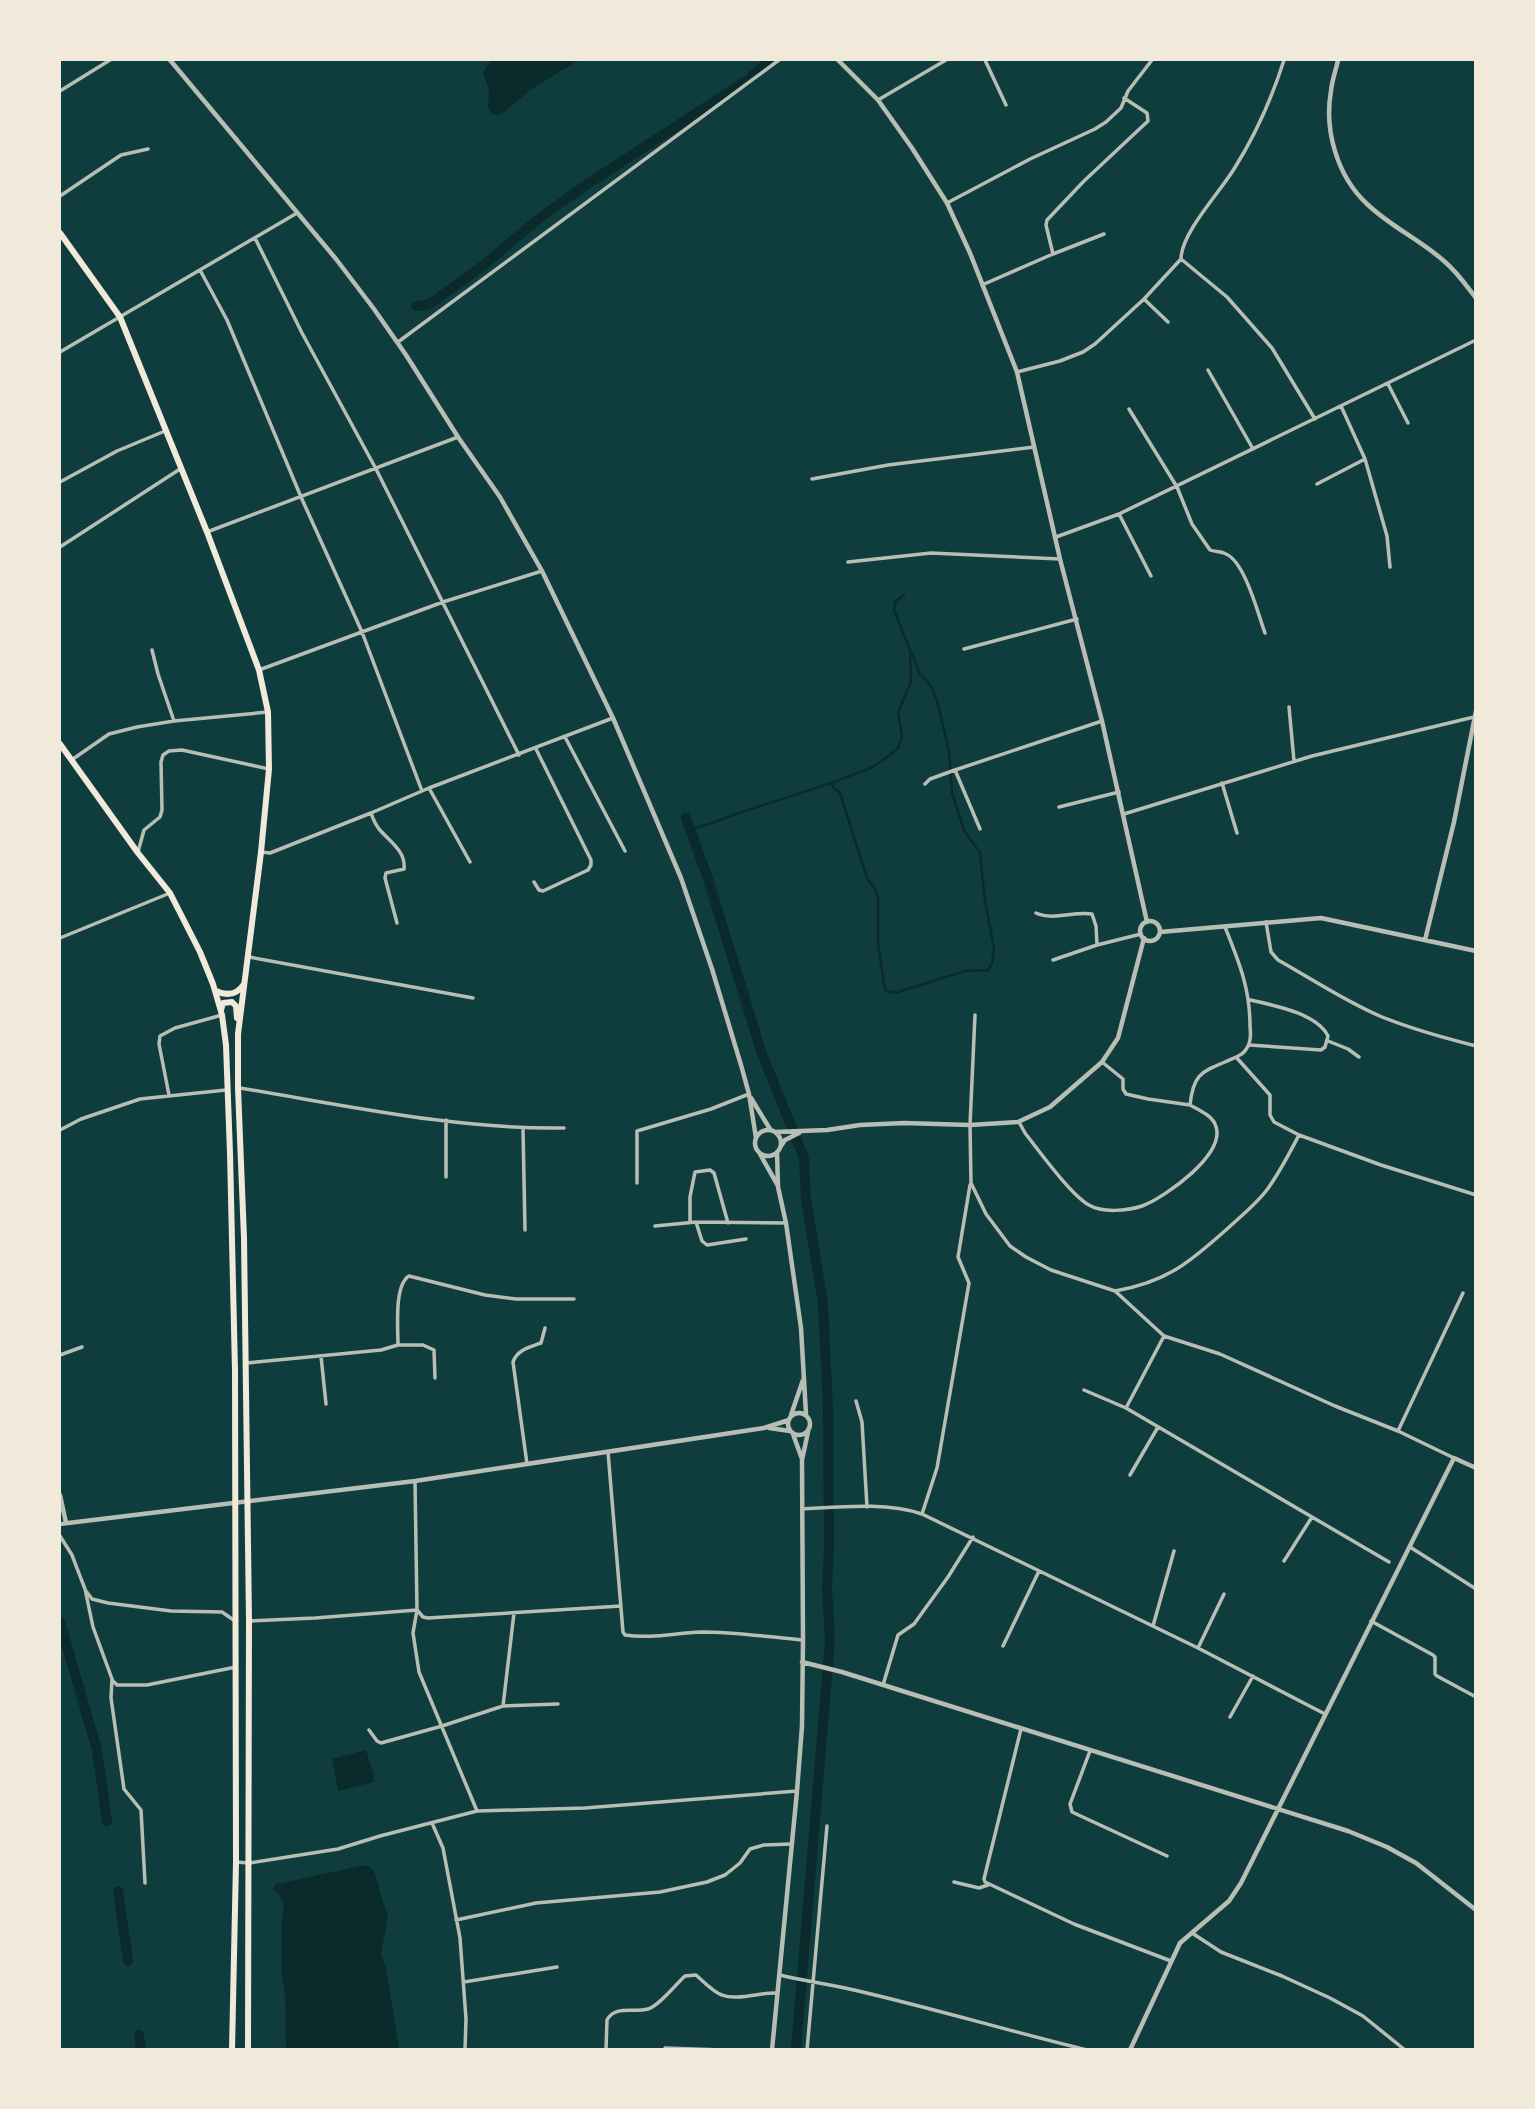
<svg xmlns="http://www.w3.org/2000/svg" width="1535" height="2109" viewBox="0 0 1535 2109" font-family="Montserrat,sans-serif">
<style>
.water{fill:#0a2a2b}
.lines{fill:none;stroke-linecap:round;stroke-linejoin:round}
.stream{stroke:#0a2a2b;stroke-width:2.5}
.canal{stroke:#0a2a2b;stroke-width:10}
.minor{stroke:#b8beb3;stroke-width:3.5}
.tertiary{stroke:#b8beb3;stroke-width:4.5}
.primary{stroke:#f1e9da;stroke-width:6}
</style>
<rect width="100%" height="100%" fill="#0f3d3e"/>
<path class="water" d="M 491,60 L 579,60 L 530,90 L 503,113 L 496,115 L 491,113 L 488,107 L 489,90 L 483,72 Z
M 366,1750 L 374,1775 L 373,1782 L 338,1791 L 332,1759 Z
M 361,1866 L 369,1866 L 374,1871 L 388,1918 L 381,1953 L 386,1968 L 399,2049 L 286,2049 L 285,1994 L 281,1969 L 281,1925 L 284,1905 L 278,1893 L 272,1890 L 276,1884 Z"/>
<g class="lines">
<path class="stream" d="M 904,595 L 896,601 L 894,610 L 910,650 L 911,682 L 898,712 L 902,737 L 898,748 L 885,759 L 871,768 L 831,783 L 834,788 L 840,793 L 867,878 L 876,890 L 878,899 L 878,944 L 885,990 L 890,992 L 898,992 L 965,971 L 988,970 L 992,964 L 994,948 L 985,901 L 980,853 L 964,830 L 952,793 L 949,751 L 938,704 L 931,686 L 920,674 L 910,650
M 690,829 L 713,823 L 730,816 L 831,783"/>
<path class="canal" d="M 416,306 L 428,305 L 480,268 L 541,217 L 586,185 L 749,79 L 770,60
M 686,818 L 708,879 L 762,1054 L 804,1158 L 806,1199 L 823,1304 L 828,1408 L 829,1549 L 827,1587 L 830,1640 L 796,2050
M 60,1622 L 97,1750 L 107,1821
M 118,1891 L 128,1961
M 139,2035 L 141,2050"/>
<path class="minor" d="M 985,60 L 1006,105
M 60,91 L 110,60
M 878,100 L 946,60
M 60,196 L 121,155 L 148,149
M 947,203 L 1030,159 L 1095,129 L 1106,122 L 1121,108 L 1128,91 L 1152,60
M 255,238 L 302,333 L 376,469 L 519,755
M 1053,254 L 1046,225 L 1047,220 L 1084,181 L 1148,121 L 1147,113 L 1124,98
M 1181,258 C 1182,232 1220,192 1234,169 C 1256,134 1272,98 1284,60
M 200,270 L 227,320 L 301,497 L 362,632 L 422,791
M 982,285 L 1053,254 L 1104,234
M 1144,299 L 1168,322
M 398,342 L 779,60
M 60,352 L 297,213
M 1208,370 L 1253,449
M 1017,372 L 1060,361 L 1083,352 L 1095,344 L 1144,299 L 1181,259 L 1227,297 L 1272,348 L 1315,419
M 1388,384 L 1408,423
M 1341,406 L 1365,459 L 1387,536 L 1390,567
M 1129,409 L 1177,487 L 1192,524 L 1210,550 C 1215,552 1221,551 1226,554 C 1245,562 1258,614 1265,633
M 812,479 L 888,465 L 1034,447
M 60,482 L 117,451 L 165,431
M 1317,484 L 1365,459
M 1119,514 L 1151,576
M 207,532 L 458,437
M 1056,537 L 1119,514 L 1476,340
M 60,547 L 180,469
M 848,562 L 931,553 L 1060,559
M 964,649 L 1077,619
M 152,650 L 158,674 L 174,721
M 259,670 L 443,602 L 542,571
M 1289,707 L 1294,761
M 565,737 L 625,851
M 73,759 L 109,734 L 137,727 L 174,721 L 268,712
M 1222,783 L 1237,833
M 925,784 L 930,779 L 955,770
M 429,788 L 470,862
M 1059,807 L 1119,792
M 371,813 C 373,819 376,825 379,829 C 390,842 406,851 404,869 L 386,873 L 385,878 L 397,923
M 1124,814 L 1312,756 L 1474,717
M 980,829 L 955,770 L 1102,721
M 138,852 L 144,830 L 160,817 L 162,810 L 161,762 L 163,755 L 169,751 L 182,750 L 269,769
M 261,852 L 270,853 L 371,813 L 429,788 L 613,718
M 534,882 L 539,890 L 543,891 L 588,870 L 591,865 L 591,860 L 536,749
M 1036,913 C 1054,921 1073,911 1092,914 L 1096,926 L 1097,945
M 1266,922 L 1271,952 L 1278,960 C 1312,979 1346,1002 1382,1017 C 1412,1029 1444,1038 1476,1046
M 60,938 L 170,893
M 249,957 L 473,998
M 1053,960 L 1097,945 L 1141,934
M 975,1015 L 970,1125 L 971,1183 L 986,1214 L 1010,1246 L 1026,1257 L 1051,1270 L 1115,1291 L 1164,1336 L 1220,1354 L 1335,1406 L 1398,1431 L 1454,1458
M 1328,1041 L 1348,1049 L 1359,1057
M 1249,1045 L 1321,1050 L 1325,1047 L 1328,1036 C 1317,1013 1272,1005 1250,1000
M 1236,1057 L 1270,1095 L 1270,1115 L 1274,1122 L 1299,1135 L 1381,1165 L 1476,1195
M 1102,1062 L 1123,1079 L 1123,1089 L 1126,1094 L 1148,1099 L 1190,1105
M 240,1088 C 344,1105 458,1130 564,1128
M 169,1095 L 159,1044 L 160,1036 L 175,1028 L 222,1015
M 1019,1122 L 1025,1133 C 1039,1151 1071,1195 1089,1205 C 1102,1213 1127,1211 1142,1206 C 1164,1198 1229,1153 1215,1124 C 1211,1115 1199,1110 1190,1105 C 1193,1076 1200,1072 1225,1062 C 1231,1059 1239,1057 1244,1052 C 1251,1044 1251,1036 1250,1026 C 1250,988 1239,962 1225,927
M 523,1129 L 525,1230
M 60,1130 L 81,1119 L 140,1099 L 226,1090
M 446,1177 L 446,1120
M 637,1183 L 637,1131 L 711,1109 L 749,1094
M 690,1222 L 690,1197 L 695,1172 L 710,1170 L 714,1173 L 728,1223
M 696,1222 L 702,1241 L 707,1245 L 746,1239
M 655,1226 L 696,1222 L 786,1223
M 1115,1291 C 1167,1282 1190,1262 1227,1229 C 1240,1217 1255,1205 1266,1191 C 1279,1174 1289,1154 1299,1135
M 398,1345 L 423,1345 L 434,1350 L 435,1378
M 60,1355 L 82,1347
M 321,1356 L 326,1404
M 247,1363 L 381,1350 L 398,1345 C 398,1328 394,1285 409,1276 L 485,1295 L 516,1299 L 574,1299
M 1084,1390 L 1126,1408 L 1312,1517 L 1284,1561
M 856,1401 L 862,1422 L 867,1507
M 1126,1408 L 1164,1336
M 1398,1431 L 1463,1293
M 608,1452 L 623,1632 L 625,1635 C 650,1639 675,1633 701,1632 C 735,1632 769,1637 803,1640
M 527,1464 L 513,1362 C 517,1350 530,1347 541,1343 L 545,1328
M 1130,1475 L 1158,1427
M 415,1481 L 417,1610 L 413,1633 L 419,1672 L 477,1811
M 802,1509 C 841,1507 885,1502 922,1514 L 1198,1648 L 1325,1714
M 922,1514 L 937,1468 L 969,1283 L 958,1257 L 970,1185
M 1312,1517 L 1389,1562
M 60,1536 L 72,1555 L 85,1589 L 93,1627 L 112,1679 L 111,1698 L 124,1789 L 141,1810 L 145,1883
M 1410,1547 L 1476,1589
M 86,1591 L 92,1599 L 108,1603 L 171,1611 L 222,1612 L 235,1621
M 249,1621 L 315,1618 L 417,1610 L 423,1617 L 428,1618 L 621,1606
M 1371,1621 L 1433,1655 L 1435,1657 L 1435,1674 L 1437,1676 L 1476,1697
M 1153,1626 L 1174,1551
M 1003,1646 L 1039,1571
M 1198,1648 L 1224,1594
M 112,1680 L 117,1685 L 147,1685 L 236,1667
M 883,1685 L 898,1635 L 914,1624 L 948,1577 L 973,1537
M 503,1706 L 514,1613
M 1230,1717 L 1253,1676
M 1021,1729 L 984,1879 L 985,1882 L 1074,1924 L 1171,1961
M 369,1730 L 377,1741 L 381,1743 L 442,1726 L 503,1706 L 558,1704
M 1090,1751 L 1070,1804 L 1072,1812 L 1167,1856
M 432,1823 L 443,1848 L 460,1938 L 466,2019 L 465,2050
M 236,1862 L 249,1863 L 338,1849 L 380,1836 L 477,1811 L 585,1808 L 797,1791
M 954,1882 L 979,1888 L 988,1885
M 456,1920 L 536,1903 L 660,1892 L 707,1882 L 725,1875 L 740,1863 L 750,1849 L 764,1845 L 791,1844
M 1192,1933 L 1221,1952 L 1282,1976 L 1330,1998 L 1363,2016 L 1405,2050
M 780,1975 C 804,1981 829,1984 854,1990 C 932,2008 1009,2031 1087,2050
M 464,1982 L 557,1967
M 665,2048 L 723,2050
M 606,2050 L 607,2020 C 615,2005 633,2013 648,2009 C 659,2006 676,1984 685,1976 L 696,1975 C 703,1981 713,1992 722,1995 C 737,2001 761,1992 777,1993
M 807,2050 L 827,1826"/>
<path class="tertiary" d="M 170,60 L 336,259 L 374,309 L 406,355 L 458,437 L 500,497 L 542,571 L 613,718 L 681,878 L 712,969 L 741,1065 L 749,1094 L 756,1138
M 838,60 L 878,100 L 912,148 L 947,203 L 970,253 L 1017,372 L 1060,559 L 1102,721 L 1147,922
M 1338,60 C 1336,70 1332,80 1331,91 C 1324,130 1337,176 1367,204 C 1390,226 1420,240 1444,261 C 1457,272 1466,285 1476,298
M1140 931a10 10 0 1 1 20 0a10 10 0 1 1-20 0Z
M 1160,932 L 1321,918 L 1476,951
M 1425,940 L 1454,822 L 1476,711
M 751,1098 L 770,1129
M755 1143a13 13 0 1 1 26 0a13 13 0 1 1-26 0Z
M 775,1132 L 827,1130 L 860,1125 L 904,1123 L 970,1125 L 1018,1122 L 1050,1107 L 1102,1062 L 1118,1038 L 1144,938
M 781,1146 L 785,1140 L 799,1133
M 777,1152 L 778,1187 L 786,1223 L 801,1328 L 806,1414
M 760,1154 L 778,1186
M788 1424a11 11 0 1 1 22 0a11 11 0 1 1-22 0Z
M 791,1415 L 803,1380
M 769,1428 L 790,1431
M 793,1434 L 802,1459
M 60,1495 L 66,1523
M 60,1524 L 415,1481 L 764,1428 L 789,1420
M 802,1662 L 842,1672 L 1348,1831 L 1387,1847 L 1416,1863 L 1476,1910
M 772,2050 L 797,1791 L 802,1726 L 803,1640 L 802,1460 L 808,1432
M 1130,2050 L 1180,1943 L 1229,1901 L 1241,1883 L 1454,1458 L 1476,1468"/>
<path class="primary" d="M 60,233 L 120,317 L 207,532 L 259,670 L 268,712 L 269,769 L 261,852 L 238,1034 L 238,1088 L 244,1238 L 249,1621 L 248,2050
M 60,744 L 138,853 L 170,893 L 200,952 L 213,984 L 222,1015 L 226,1045 L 230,1153 L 235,1371 L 236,1862 L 232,2050
M 216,991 C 227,996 237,995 244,984
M 221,1010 L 223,1003 L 232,1002 L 236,1006 L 237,1018"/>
</g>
<rect width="1535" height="2109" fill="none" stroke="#f1e9da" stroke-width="122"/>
</svg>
